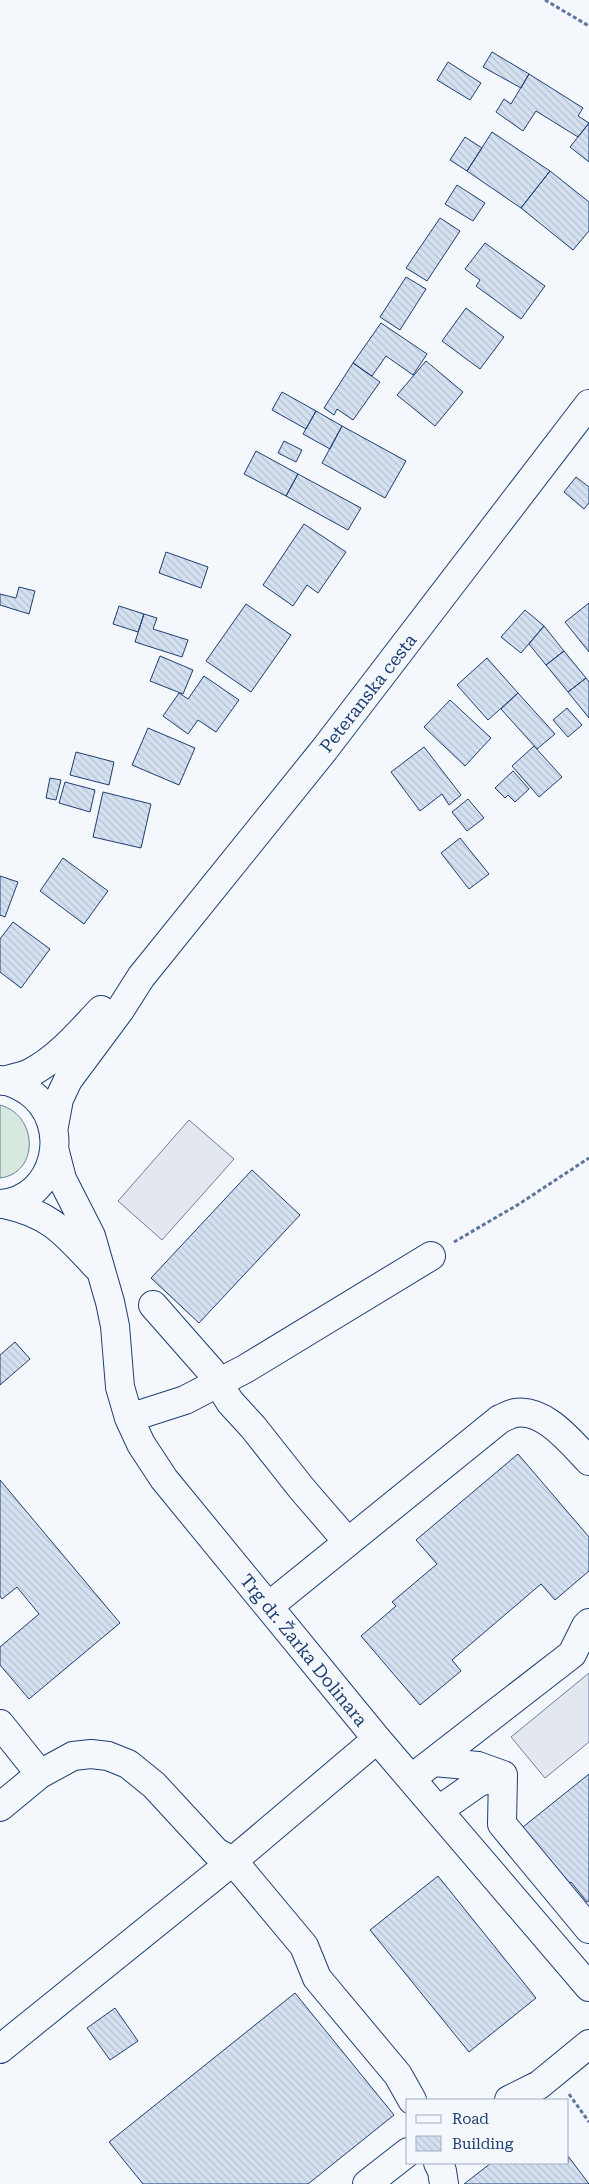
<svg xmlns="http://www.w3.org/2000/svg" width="589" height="2184" viewBox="0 0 589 2184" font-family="'Roboto Serif',serif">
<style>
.green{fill:#d7e8df;stroke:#687fa3}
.parking{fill:#e3e8f0;stroke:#687fa3}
.building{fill:url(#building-back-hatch);stroke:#1d3f73}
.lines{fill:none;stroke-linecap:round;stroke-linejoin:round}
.minor-casing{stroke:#1d3f73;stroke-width:30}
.major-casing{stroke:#1d3f73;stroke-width:30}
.path{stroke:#5e769c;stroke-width:3;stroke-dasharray:4 2.5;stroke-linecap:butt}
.minor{stroke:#f4f7fb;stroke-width:28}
.major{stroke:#f4f7fb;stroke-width:28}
.labels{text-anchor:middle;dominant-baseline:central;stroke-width:4;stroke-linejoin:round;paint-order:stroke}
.street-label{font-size:18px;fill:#1d3f73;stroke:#f4f7fb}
</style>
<defs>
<pattern id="building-back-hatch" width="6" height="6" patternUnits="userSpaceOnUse" patternTransform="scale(1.25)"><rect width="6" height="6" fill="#d5e0f0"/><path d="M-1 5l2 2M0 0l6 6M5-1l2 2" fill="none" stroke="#b6c1d1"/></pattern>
</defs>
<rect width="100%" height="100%" fill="#f4f7fb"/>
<path class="green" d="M 0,1105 C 38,1115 40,1173 0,1178 Z"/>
<path class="parking" d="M 189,1120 L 234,1159 L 162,1240 L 118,1201 Z
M 589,1673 L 589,1742 L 545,1778 L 511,1737 Z"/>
<path class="building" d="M 492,52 L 529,74 L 521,88 L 483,67 Z
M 448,62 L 481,83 L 470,100 L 437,80 Z
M 529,74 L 583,108 L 578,116 L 589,123 L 578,137 L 536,111 L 523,131 L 496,112 L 504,99 L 511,104 Z
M 589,123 L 589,162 L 570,147 Z
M 492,132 L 550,171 L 521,208 L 467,171 Z
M 465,137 L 482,148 L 467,171 L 450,160 Z
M 550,171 L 589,202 L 589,231 L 573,250 L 521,208 Z
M 457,185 L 485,203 L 473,221 L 445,204 Z
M 440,218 L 460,231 L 427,281 L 406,268 Z
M 485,243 L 545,286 L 521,319 L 476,286 L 480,280 L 465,269 Z
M 406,277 L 426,289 L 400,330 L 380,317 Z
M 466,308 L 504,337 L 480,369 L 442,341 Z
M 381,323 L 427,354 L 413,375 L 386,356 L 372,376 L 353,363 Z
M 426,361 L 463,392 L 435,426 L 397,395 Z
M 353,363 L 380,382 L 353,420 L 337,409 L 334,415 L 324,408 Z
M 282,392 L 316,411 L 306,429 L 272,410 Z
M 316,411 L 342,426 L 330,449 L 303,434 Z
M 342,426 L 406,461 L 385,498 L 322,463 Z
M 284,441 L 302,450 L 296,462 L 278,453 Z
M 256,451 L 298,474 L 286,496 L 244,474 Z
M 298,474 L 361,508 L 348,530 L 286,496 Z
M 576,477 L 589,487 L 589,503 L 584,509 L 564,492 Z
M 304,524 L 346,552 L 318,593 L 307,585 L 293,606 L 263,585 Z
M 166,552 L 208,567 L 201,588 L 159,573 Z
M 19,587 L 35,591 L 29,614 L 0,605 L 0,594 L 16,598 Z
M 589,603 L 589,652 L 565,622 Z
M 246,604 L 291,635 L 251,692 L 206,661 Z
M 119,606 L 144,614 L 138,632 L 113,624 Z
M 525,610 L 544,626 L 521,653 L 501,637 Z
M 144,614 L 157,618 L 153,629 L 188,640 L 182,657 L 135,642 Z
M 544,626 L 564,651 L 546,665 L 529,644 Z
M 564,651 L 586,678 L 568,692 L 546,665 Z
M 160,656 L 193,670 L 183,694 L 150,681 Z
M 487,658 L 518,693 L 488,720 L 457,685 Z
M 204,676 L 239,700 L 216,732 L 198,720 L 188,734 L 163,716 L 179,693 L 188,699 Z
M 586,678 L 589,682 L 589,718 L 568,692 Z
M 518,693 L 555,734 L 537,749 L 501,709 Z
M 450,700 L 491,738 L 465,766 L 424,727 Z
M 567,708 L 582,725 L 568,737 L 553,720 Z
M 148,728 L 195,748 L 179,785 L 132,765 Z
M 534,746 L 562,777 L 539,797 L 512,766 Z
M 424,747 L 461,795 L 449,805 L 442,794 L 420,811 L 391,772 Z
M 76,752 L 114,762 L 109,785 L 70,775 Z
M 513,771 L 529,789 L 515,802 L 508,795 L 505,798 L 495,788 Z
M 50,778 L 61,780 L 56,800 L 46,798 Z
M 65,782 L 95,790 L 90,812 L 59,803 Z
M 103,792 L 151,804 L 141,848 L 93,837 Z
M 468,799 L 484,818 L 467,831 L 452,812 Z
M 460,838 L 489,874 L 469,889 L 441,853 Z
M 63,858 L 108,891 L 84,924 L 40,891 Z
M 0,876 L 18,882 L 5,917 L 0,915 Z
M 13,922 L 50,949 L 21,988 L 0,972 L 0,939 Z
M 252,1170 L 300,1215 L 199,1323 L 151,1278 Z
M 15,1342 L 30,1359 L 0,1385 L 0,1355 Z
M 518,1454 L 589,1537 L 589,1571 L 555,1600 L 541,1584 L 452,1660 L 461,1671 L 420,1705 L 361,1636 L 396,1606 L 392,1602 L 437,1564 L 416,1540 Z
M 0,1480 L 120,1623 L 29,1699 L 0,1665 L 0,1647 L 39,1614 L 17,1587 L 2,1599 L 0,1596 Z
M 589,1774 L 589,1901 L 587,1902 L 571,1882 L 565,1888 L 518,1831 Z
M 438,1876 L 536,1998 L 469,2052 L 370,1930 Z
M 295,1993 L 394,2115 L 308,2184 L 143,2184 L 109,2142 Z
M 115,2008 L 138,2041 L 110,2060 L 87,2028 Z
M 568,2156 L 589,2184 L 464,2184 L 491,2163 L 568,2163 Z"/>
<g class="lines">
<defs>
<path id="minor" d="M 55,1152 L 62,1179 L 91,1236 L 110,1302 L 115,1326 L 120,1387 L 129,1418 L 141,1444 L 164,1479 L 377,1739 L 589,1987
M 4,1204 C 51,1214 65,1233 97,1267
M 153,1305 L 211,1371 L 230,1402 L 253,1427 L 302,1489 L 347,1541
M 129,1418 L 185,1400 L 245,1369 L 431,1256
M 269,1606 L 500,1419 C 505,1417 510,1414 515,1413 C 544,1408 571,1442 589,1461
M 0,1724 L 40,1774
M 434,1762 L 478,1766 L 503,1775
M 503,1775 L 502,1824 L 589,1929
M 412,1778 L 572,1654 L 586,1626 L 589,1623
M 0,1807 L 40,1774 L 73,1756 L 91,1754 L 108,1756 L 128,1764 L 154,1785 L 216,1852 L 233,1861 L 304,1946 L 317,1978 L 398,2075 L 412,2100
M 439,1810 L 479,1782 L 503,1775
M 0,2049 L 233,1861 L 377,1739
M 509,2100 L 539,2085 L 589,2044
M 438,2163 L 442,2171 L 444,2184
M 367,2184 L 408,2152"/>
<path id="major" d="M 0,1080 C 10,1081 20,1086 28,1091 C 74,1123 57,1200 0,1204
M 4,1081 C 12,1078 22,1077 30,1073 C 59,1058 80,1032 101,1010
M 54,1126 L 59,1099 L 68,1080 L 120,1010 L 141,977 L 324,750 L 589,404"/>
</defs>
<use href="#minor" class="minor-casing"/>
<use href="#major" class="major-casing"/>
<path class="path" d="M 545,0 L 589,26
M 454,1242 L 519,1204 L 589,1158
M 569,2094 L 589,2122"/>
<use href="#minor" class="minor"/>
<use href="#major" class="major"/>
</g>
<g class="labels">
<g class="street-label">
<text transform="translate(368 693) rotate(-52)">Peteranska cesta</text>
<text transform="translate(304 1650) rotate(51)">Trg dr. Žarka Dolinara</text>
</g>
</g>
<rect x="406" y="2099" width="162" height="65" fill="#f4f7fb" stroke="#9eadc5"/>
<rect x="416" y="2115" width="25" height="8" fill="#f4f7fb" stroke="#9eadc5"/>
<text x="452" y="2124" font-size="15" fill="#1d3f73">Road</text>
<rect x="416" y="2136" width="25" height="15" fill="url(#building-back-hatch)" stroke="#9eadc5"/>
<text x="452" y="2149" font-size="15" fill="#1d3f73">Building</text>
</svg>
